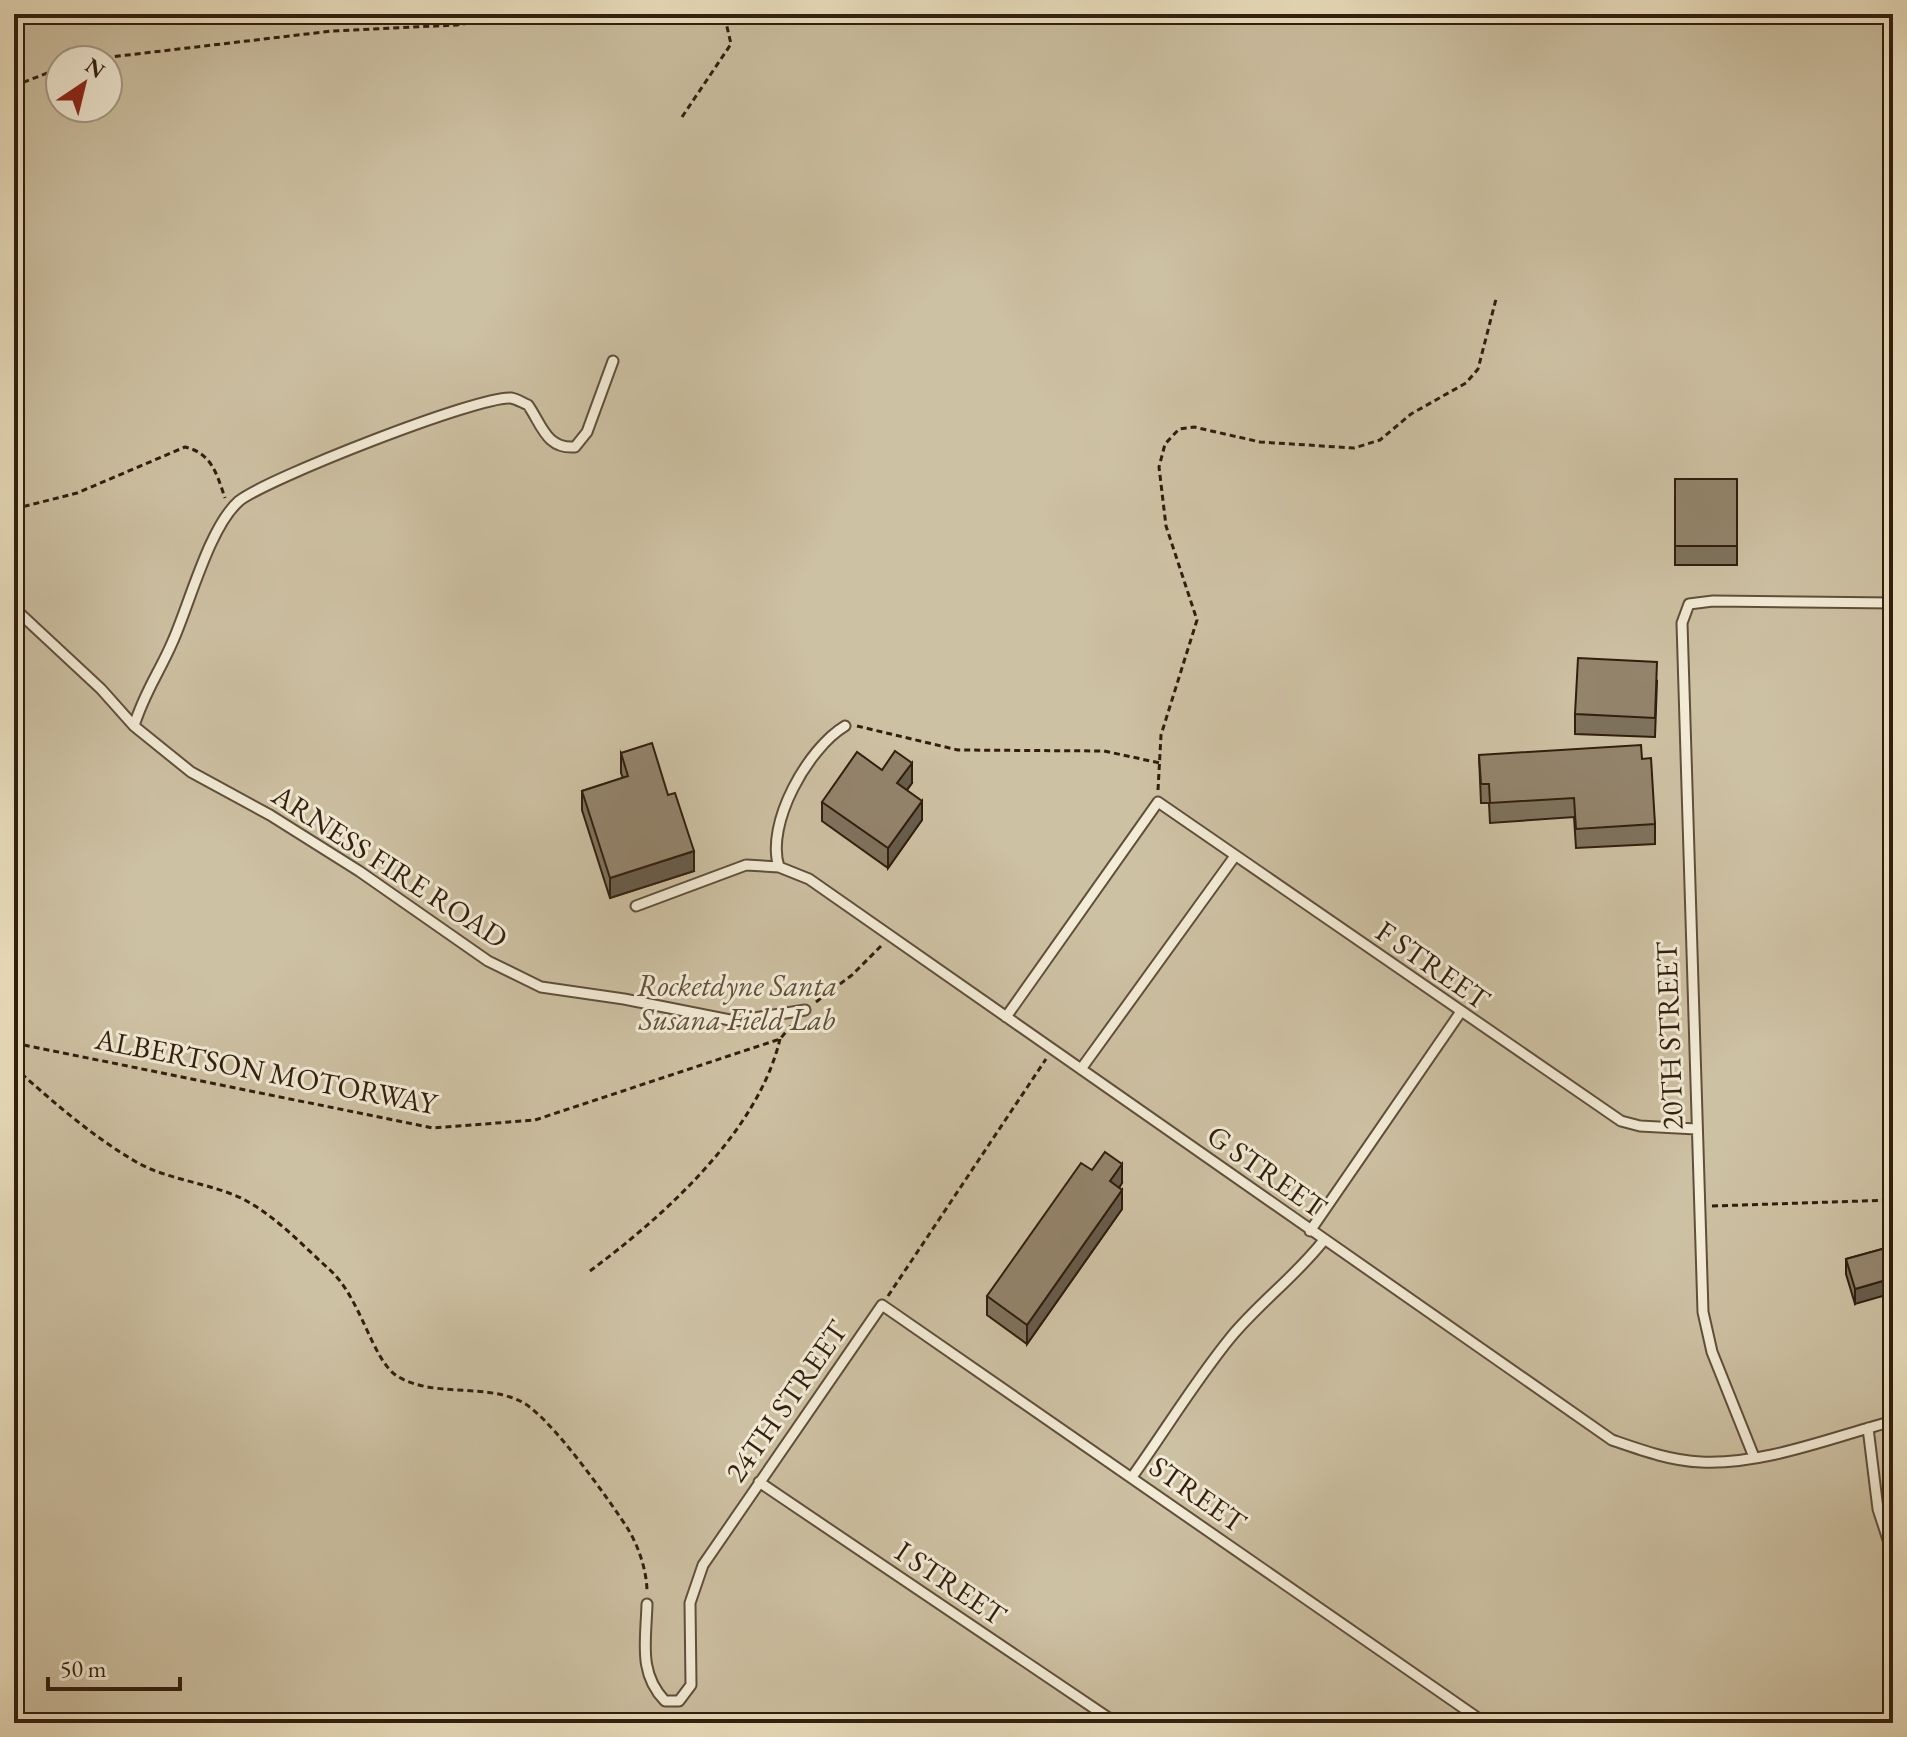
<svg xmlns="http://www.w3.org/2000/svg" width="1907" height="1737" viewBox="0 0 1907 1737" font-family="'EB Garamond',serif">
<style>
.green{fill:#cdc1a3;stroke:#7f7058;stroke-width:2;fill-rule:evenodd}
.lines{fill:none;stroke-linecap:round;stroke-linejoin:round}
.service-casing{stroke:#604f3b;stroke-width:13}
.path{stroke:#311e0e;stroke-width:3;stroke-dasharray:6 4;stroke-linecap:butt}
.service{stroke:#f3ecd7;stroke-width:9}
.wall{fill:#7e725d;stroke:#311e0e;stroke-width:2}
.shaded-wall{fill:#675c4c;stroke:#311e0e;stroke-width:2}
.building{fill:#93846c;stroke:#311e0e;stroke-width:2}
.labels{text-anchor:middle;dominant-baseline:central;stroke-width:6;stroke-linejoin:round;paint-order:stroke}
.street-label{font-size:30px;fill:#311e0e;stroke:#f3ecd7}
.park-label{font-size:30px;font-style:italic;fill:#604f3b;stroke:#f3ecd7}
</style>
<rect width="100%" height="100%" fill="#ede2c2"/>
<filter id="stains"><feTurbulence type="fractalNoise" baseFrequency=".0025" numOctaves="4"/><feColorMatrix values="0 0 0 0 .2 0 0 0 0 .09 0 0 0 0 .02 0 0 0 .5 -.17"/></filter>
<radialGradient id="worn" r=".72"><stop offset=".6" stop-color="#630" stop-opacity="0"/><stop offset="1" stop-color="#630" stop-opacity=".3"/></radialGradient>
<path class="green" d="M 14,14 L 1893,14 L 1893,1723 L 14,1723 ZM 60,60 L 108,60 L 108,108 L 60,108 Z"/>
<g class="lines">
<defs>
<path id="service" d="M 14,608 L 101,689 L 134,726 L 191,772 L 270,815 L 359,871 L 488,961 L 541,987 L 624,999 L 735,1021 L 805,1010
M 134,726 C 144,693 159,673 172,643 C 189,606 209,527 239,501 C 266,479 480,395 511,398 C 517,399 523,403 528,405 C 542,425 546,449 575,447 L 587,432 L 613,361
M 779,867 C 765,824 808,748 845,726
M 636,906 L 746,865 L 779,867 L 809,879 L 1612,1440 C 1641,1450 1671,1461 1701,1462 C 1764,1465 1833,1437 1893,1421
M 1006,1017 L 1158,802 L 1621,1121 L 1640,1126 L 1696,1129
M 1081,1069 L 1235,856
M 1310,1231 L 1460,1013
M 1868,1428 L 1878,1509 L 1893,1555
M 1754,1457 L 1712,1352 L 1703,1312 L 1682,623 L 1689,604 L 1713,601 L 1893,603
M 1132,1477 C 1165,1431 1195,1381 1231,1337 C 1260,1302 1296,1276 1324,1240
M 759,1482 L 1116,1723
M 647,1604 C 646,1641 638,1673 665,1701 L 679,1701 L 691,1685 L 690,1603 L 703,1565 L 882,1305 L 1485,1723"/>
</defs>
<use href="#service" class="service-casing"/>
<path class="path" d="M 85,60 L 332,31 L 457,25 L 520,14
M 14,86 L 60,68
M 682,117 L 731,44 L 724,14
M 14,509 L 77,493 L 185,447 C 212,453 217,475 225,498
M 857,726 L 958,750 L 1104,751 L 1160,763
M 1158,790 L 1161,735 L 1197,620 L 1166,526 L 1159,467 L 1165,444 L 1179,429 L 1194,427 L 1260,442 L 1354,448 L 1380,440 L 1411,414 L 1466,383 L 1478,369 L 1496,299
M 816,1002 L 852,975 L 883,944
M 14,1043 L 433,1128 L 535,1120 L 780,1039 L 791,1026
M 14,1067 C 53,1102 93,1137 138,1163 C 169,1180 209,1183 241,1198 C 275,1215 302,1245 330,1270 C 361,1298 372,1360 397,1376 C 433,1398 482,1383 520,1401 C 548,1413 610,1501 628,1529 C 639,1547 647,1572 647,1592
M 1712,1206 L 1893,1200
M 590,1271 C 665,1215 758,1132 780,1039
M 888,1296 L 1046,1059"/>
<use href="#service" class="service"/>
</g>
<path class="wall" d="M 1675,479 L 1737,479 L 1737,565 L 1675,565 Z
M 1657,681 L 1655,737 L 1575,734 L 1575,714 Z
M 621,753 L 694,871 L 610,898 L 582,810 L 582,791 L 623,778 L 621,773 Z
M 1479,755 L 1642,759 L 1655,824 L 1655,844 L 1576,848 L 1574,817 L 1490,823 L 1489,803 L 1481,803 Z
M 882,770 L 912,783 L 907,790 L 922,820 L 888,868 L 822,821 L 822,802 Z
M 1092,1170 L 1122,1183 L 1119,1188 L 1122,1209 L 1027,1344 L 987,1315 L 987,1296 Z
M 1893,1246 L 1855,1304 L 1846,1274 L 1846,1259 Z"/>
<path class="shaded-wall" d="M 912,763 L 912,783 L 897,803 L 897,783 Z
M 922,801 L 922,820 L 888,868 L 888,848 Z
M 694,851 L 694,871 L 610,898 L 610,878 Z
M 1122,1164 L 1122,1183 L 1110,1201 L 1110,1181 Z
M 1122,1190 L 1122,1209 L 1027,1344 L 1027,1325 Z
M 1893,1278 L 1893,1293 L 1855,1304 L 1855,1289 Z"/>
<path class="building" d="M 1675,479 L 1737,479 L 1737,546 L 1675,546 Z
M 1578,658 L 1657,662 L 1655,718 L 1575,714 Z
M 652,743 L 668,795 L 675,793 L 694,851 L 610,878 L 582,791 L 628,776 L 621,753 Z
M 1641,745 L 1642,759 L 1651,758 L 1655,824 L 1576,829 L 1574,798 L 1490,803 L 1489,784 L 1481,784 L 1479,755 Z
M 895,751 L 912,763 L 897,783 L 922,801 L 888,848 L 822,802 L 857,752 L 882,770 Z
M 1105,1152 L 1122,1164 L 1110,1181 L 1122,1190 L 1027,1325 L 987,1296 L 1081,1163 L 1092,1170 Z
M 1893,1246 L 1893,1278 L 1855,1289 L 1846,1259 Z"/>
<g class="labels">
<g class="street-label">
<text transform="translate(390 866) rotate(33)">ARNESS FIRE ROAD</text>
<text transform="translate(1433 965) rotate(35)">F STREET</text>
<text transform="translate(1669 1036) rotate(-92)">20TH STREET</text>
<text transform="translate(266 1071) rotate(11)">ALBERTSON MOTORWAY</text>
<text transform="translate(1267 1171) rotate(35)">G STREET</text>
<text transform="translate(786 1401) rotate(-55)">24TH STREET</text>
<text transform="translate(1198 1494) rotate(35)">STREET</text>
<text transform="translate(951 1583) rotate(34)">I STREET</text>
</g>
<g class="park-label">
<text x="737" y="985">Rocketdyne Santa<tspan x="737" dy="34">Susana Field Lab</tspan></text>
</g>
</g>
<rect width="1907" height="1737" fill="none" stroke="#ede2c2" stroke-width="48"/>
<rect x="16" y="16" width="1875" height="1705" fill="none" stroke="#311e0e" stroke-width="4"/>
<rect x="24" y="24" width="1859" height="1689" fill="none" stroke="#311e0e" stroke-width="2"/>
<g transform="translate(84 84) rotate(35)"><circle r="38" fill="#f3ecd7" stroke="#a59a87" stroke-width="2"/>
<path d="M0-6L14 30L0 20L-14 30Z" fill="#8f2418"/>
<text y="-12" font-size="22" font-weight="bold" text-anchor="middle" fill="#311e0e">N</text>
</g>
<path d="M48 1677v12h132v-12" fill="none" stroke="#311e0e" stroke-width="4"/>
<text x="60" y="1677" font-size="24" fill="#311e0e" stroke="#f3ecd7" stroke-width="6" paint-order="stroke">50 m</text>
<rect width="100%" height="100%" filter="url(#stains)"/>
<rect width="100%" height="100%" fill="url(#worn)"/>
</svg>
